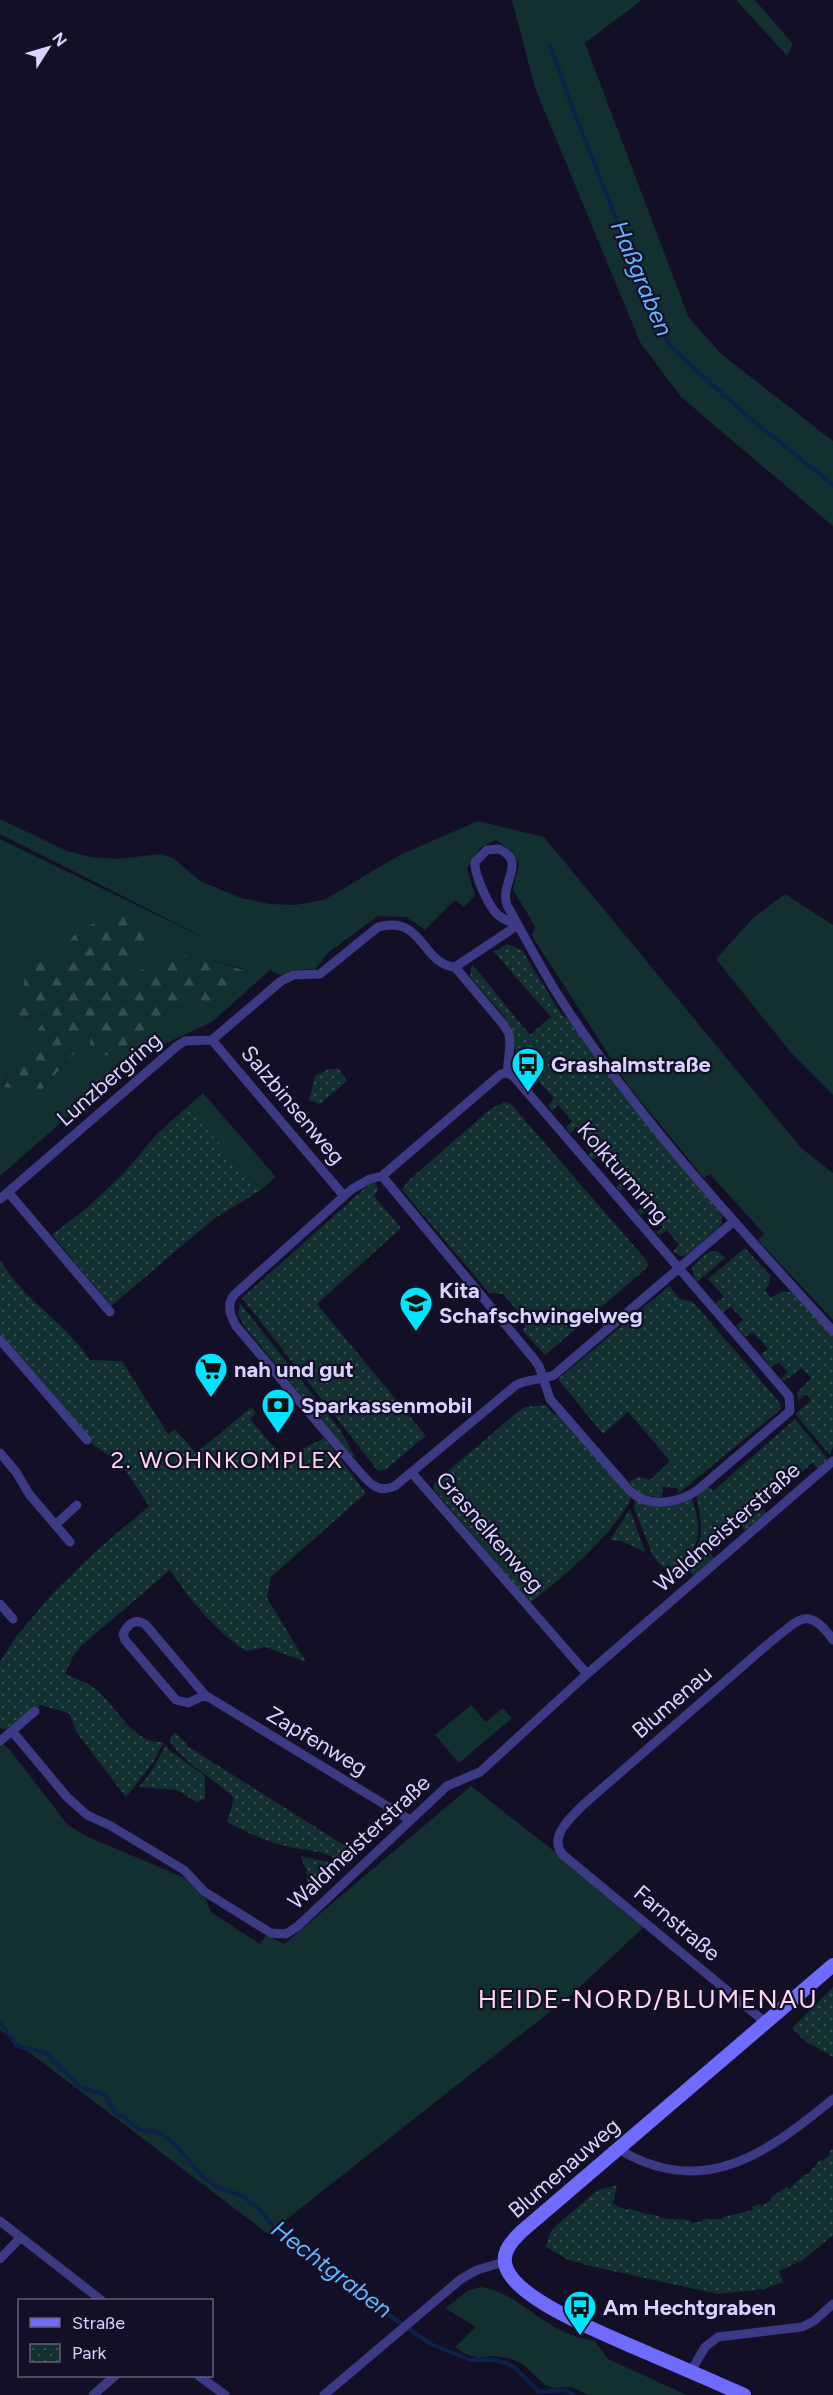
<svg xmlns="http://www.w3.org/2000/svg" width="833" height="2395" viewBox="0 0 833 2395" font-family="Figtree,sans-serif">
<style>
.green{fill:#12302f;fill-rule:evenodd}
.forest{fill:url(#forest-firs)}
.park{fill:url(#park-dots)}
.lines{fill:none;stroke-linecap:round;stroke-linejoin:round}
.stream{stroke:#0c2248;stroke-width:4}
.street{stroke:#3d3a85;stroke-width:9}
.secondary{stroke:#6f6bff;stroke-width:14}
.labels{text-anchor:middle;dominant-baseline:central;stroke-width:4.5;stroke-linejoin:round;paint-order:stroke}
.poi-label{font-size:22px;font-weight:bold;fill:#d9d4ff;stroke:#130f26;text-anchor:start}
.street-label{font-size:22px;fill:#d9d4ff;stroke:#130f26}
.water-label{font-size:24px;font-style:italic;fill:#62b6ff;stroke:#130f26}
.neighbourhood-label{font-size:24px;letter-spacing:1.5px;fill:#ffd6f0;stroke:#130f26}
.quarter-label{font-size:26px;letter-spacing:1.5px;fill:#ffd6f0;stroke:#130f26}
</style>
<defs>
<pattern id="forest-firs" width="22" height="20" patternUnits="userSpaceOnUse" patternTransform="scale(1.5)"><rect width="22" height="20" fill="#12302f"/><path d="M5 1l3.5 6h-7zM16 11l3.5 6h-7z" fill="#344d4e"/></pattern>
<pattern id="park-dots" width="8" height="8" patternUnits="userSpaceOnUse" patternTransform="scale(1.5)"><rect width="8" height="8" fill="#12302f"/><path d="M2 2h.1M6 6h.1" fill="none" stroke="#344d4e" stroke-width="1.8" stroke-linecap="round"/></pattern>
</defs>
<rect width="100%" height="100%" fill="#130f26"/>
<path class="green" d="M 512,0 L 642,0 L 585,43 L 688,316 L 720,353 L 833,441 L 833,526 L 681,397 L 640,342 L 535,88 Z
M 736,0 L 755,0 L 793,44 L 787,56 Z
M 0,819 L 67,851 L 91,857 L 117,859 L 161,854 L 173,858 L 200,881 L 241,898 L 270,904 L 295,905 L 324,900 L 400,855 L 478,821 L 544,837 L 801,1148 L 833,1173 L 833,1320 L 758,1240 L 764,1234 L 710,1174 L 704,1178 L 630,1088 L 532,936 L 535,926 L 513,890 L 519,864 L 510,850 L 496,840 L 481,847 L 467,868 L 475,896 L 464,907 L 455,900 L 425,930 L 406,917 L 378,916 L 329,952 L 315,969 L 294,970 L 286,978 L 270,970 L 212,1022 L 136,1057 L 0,1176 L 0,839 L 213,942 L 0,834 ZM 170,952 L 209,959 L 243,969 L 203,1000 L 165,1012 L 127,1047 L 92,1034 L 42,1089 L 1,1086 L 50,1013 L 19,1020 L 26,970 L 37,955 L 59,965 L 109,960 L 128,972 L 142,971 Z
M 785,894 L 833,925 L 833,1095 L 792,1054 L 716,959 L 753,918 Z
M 203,1093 L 276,1177 L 261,1190 L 187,1107 Z
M 471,1705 L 486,1722 L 503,1708 L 512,1718 L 459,1763 L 435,1735 Z
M 0,1741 L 10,1750 L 67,1824 L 86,1836 L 185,1878 L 206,1899 L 211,1912 L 260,1944 L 266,1935 L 284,1944 L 471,1786 L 647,1924 L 570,1996 L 268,2234 L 0,2030 Z
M 481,2287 C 504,2290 520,2305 539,2317 C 556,2329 575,2338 595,2341 L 608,2359 L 687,2395 L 588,2395 L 572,2387 L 554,2388 L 545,2385 L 524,2365 L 512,2359 L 494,2356 L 477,2358 L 463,2353 L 455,2347 L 476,2327 L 445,2308 L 469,2290 Z"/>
<path class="forest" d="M 120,914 L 151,936 L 141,954 L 110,960 C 136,981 145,969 169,952 L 209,959 L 243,970 L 250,981 L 218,1005 L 203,1000 L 165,1012 L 127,1047 L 108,1055 L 89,1056 L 91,1035 L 42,1089 L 1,1087 L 49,1013 L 18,1020 L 26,970 L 37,955 L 59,965 C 67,929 89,925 120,914 Z"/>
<path class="park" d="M 507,944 L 522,950 L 562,1015 L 572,1021 L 616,1085 L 722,1215 L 722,1223 L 718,1228 L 687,1255 L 680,1256 L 673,1251 L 679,1245 L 667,1230 L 659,1236 L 657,1232 L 663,1227 L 648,1210 L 641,1215 L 637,1211 L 644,1204 L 627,1185 L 620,1191 L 616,1187 L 622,1181 L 599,1154 L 592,1160 L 588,1155 L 594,1148 L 577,1127 L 570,1133 L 566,1127 L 572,1121 L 558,1105 L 552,1111 L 548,1106 L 554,1098 L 525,1067 L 519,1071 L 511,1028 L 503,1015 L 470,977 L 472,964 L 530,1035 L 551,1017 L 494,952 Z
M 329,1069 L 339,1069 L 347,1081 L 320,1104 L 309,1100 L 315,1076 Z
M 504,1102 L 510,1103 L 647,1261 L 648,1266 L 641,1273 L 545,1355 L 523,1331 L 526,1321 L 503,1294 L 489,1293 L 402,1190 L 407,1182 L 488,1111 Z
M 187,1107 L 261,1190 L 215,1218 L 111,1306 L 52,1235 L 88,1207 L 123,1174 L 156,1135 Z
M 376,1182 L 378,1190 L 374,1196 L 401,1228 L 317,1304 L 426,1436 L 385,1470 L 378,1471 L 242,1298 L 366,1187 Z
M 745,1248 L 770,1275 L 769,1284 L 765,1290 L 771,1298 L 783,1291 L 795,1293 L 833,1335 L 833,1447 L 830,1455 L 795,1414 L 811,1401 L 807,1394 L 798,1401 L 797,1393 L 811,1378 L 802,1368 L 784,1381 L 781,1379 L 787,1372 L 779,1362 L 771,1368 L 761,1354 L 768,1349 L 753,1332 L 745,1337 L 736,1326 L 743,1319 L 731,1307 L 723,1312 L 716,1303 L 724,1297 L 708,1279 Z
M 712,1251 L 717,1251 L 725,1258 L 696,1283 L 692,1267 L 704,1255 Z
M 0,1259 C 22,1300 63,1320 90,1360 L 122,1361 L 168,1434 L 175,1429 L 196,1453 L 252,1407 L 256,1413 L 250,1419 L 280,1454 L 287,1457 L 324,1438 L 366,1493 L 271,1577 L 267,1598 L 306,1662 L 266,1647 L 246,1651 C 215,1631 191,1601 170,1570 L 81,1646 L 72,1658 L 65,1674 C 77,1679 90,1683 99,1692 C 119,1710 134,1745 164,1742 L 152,1764 L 126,1797 L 77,1733 L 69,1713 L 40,1705 L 12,1731 L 0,1728 L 0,1662 L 15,1638 L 54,1592 L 95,1552 L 149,1506 L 122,1465 L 87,1440 L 0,1340 Z
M 669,1286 L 680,1299 L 693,1302 L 780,1403 L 781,1409 L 679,1493 L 677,1488 L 663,1487 L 662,1497 C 646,1496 637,1495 629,1481 L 640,1477 L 650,1480 L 670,1461 L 628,1412 L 603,1434 L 558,1379 Z
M 240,1303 L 341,1431 L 356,1459 L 344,1447 L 245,1327 L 238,1315 Z
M 546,1405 L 555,1415 L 558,1413 L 631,1498 C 617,1531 559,1581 530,1603 L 433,1488 L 434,1483 L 514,1415 L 525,1407 Z
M 795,1419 L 828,1459 L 818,1468 L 812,1463 L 762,1508 L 766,1513 L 745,1531 L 741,1526 L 709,1552 L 714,1558 L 694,1576 L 684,1566 C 707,1540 702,1526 696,1494 L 708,1486 L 713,1491 Z
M 692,1498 C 704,1536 700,1550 667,1572 L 653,1556 L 634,1508 L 635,1501 L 660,1505 Z
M 630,1509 L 645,1552 L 621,1541 L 610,1540 Z
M 175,1732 L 187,1744 L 187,1746 L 347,1847 L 336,1859 C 322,1850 306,1851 290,1847 C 267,1842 248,1833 227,1822 L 234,1798 C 216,1780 181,1761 169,1740 Z
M 166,1745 L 169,1750 L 205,1776 L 205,1799 L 197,1802 L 177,1790 L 139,1787 L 151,1772 Z
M 300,1856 L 328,1862 L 332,1863 L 308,1886 L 307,1871 Z
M 833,1987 L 833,2057 L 805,2041 L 792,2028 Z
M 833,2149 L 833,2235 L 803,2260 L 779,2271 L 783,2282 L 764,2289 L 718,2294 L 590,2266 L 569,2260 L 546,2247 L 551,2231 L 559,2223 L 598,2190 L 617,2185 L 613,2204 L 627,2210 L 628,2208 L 648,2215 L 649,2214 L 659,2216 L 659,2218 L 690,2220 L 691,2223 L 703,2221 L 703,2219 L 723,2219 L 723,2217 L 753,2210 L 752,2207 L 759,2204 L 761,2206 L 772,2200 L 771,2197 L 787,2187 L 789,2189 L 805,2174 L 807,2175 L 820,2160 L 822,2161 L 831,2154 L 829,2152 Z"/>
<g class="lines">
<path class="stream" d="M 550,45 L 573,109 L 652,310 L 670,346 L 738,408 L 833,485
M 0,2022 L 17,2046 L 46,2053 L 80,2087 L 105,2095 L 116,2114 L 127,2119 L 138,2129 L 160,2133 L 176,2145 L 201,2175 L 216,2187 L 243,2196 L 259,2209 L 277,2231 L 375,2305 L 431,2344 L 470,2360 L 496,2360 L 513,2366 L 539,2392 L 565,2390 L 574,2395"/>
<path class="street" d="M 518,925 C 511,922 503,920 497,914 C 488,905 474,874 475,862 L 487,850 L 499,849 C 528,862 499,883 507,905 C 523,934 539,964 556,992 C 635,1116 735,1223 833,1331
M 455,967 L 503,1024 L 509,1034 L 510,1045 L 507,1073
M 212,1040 L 344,1196
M 507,1073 L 501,1074 L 382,1176 L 370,1179 L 352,1189 L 235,1294 C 226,1304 230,1315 236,1326 L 357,1469 C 368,1481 377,1495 395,1486 L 516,1385 C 528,1379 541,1380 554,1375 L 734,1221
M 382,1176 L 534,1359 L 539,1366 L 550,1399 L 630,1491 C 649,1509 680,1503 699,1489 L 790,1411 L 789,1396 L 528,1093 L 513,1076 L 507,1073
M 8,1192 L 110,1312
M 0,1199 L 177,1046 L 185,1041 L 212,1040 L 281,981 L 294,975 L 320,974 L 378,927 C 423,914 422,965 455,967 L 518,925
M 0,1340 L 87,1440
M 0,1453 L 16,1472 L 29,1494 L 70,1542
M 412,1473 L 587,1674
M 55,1525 L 77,1505
M 0,1604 L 13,1619
M 205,1695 L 188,1703 L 176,1700 L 125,1640 L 123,1634 C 128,1624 135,1618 145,1624 L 205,1695 L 410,1820
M 12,1731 L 35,1711
M 0,1741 L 12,1731 L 67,1797 L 87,1815 L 111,1826 L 184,1870 L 205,1892 L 271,1933 L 286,1934 L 298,1926 L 447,1786 L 480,1772 L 587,1674 L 833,1461
M 765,2022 L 562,1854 C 549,1836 570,1818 583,1805 L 768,1644 C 797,1622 807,1602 833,1640
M 618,2149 C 703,2200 766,2154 833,2099
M 0,2221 L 101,2300
M 0,2259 L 20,2238
M 691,2371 L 705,2347 L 718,2337 L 802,2327 L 814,2321 L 833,2304
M 199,2376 L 225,2395
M 93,2395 L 115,2376
M 324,2395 L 461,2279 L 477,2270 L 504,2262"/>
<path class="secondary" d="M 744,2395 C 714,2382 683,2368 652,2355 C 619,2340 517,2302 506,2267 C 501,2252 512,2241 521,2232 L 833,1965"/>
</g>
<defs>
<symbol id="bus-pin" viewBox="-11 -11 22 30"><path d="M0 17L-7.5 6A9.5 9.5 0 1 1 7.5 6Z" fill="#00e5ff" stroke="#130f26"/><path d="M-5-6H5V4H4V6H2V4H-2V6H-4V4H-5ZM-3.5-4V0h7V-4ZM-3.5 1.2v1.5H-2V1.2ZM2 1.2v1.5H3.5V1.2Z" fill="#111"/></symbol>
<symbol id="school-pin" viewBox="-11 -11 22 30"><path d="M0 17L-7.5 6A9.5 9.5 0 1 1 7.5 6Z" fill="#00e5ff" stroke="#130f26"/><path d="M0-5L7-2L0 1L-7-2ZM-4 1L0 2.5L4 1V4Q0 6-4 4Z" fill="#111"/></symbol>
<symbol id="supermarket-pin" viewBox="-11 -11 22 30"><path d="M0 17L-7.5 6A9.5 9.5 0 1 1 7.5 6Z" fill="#00e5ff" stroke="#130f26"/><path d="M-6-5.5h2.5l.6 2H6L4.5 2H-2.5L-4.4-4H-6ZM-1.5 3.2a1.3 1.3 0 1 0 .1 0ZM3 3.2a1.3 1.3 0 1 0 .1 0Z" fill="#111"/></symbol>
<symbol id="bank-pin" viewBox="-11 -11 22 30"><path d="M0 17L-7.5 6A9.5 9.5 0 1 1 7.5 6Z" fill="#00e5ff" stroke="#130f26"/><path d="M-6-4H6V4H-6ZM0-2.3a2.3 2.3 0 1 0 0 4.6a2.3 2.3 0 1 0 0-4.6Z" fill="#111"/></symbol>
</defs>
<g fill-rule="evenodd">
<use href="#bus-pin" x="509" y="1045" width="38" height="52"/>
<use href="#school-pin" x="397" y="1284" width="38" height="52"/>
<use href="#supermarket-pin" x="192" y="1350" width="38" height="52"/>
<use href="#bank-pin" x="259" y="1386" width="38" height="52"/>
<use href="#bus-pin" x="561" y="2288" width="38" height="52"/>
</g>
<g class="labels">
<g class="poi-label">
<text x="551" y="1064">Grashalmstraße</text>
<text x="439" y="1290">Kita<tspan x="439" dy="25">Schafschwingelweg</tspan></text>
<text x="234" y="1369">nah und gut</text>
<text x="301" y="1405">Sparkassenmobil</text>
<text x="603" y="2307">Am Hechtgraben</text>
</g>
<g class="street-label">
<text transform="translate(109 1079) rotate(-41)">Lunzbergring</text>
<text transform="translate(293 1105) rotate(50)">Salzbinsenweg</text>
<text transform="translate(623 1173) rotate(49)">Kolkturmring</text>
<text transform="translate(727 1527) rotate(-41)">Waldmeisterstraße</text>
<text transform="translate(490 1532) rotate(49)">Grasnelkenweg</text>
<text transform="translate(672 1702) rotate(-41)">Blumenau</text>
<text transform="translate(317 1741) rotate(31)">Zapfenweg</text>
<text transform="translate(359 1842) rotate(-43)">Waldmeisterstraße</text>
<text transform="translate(677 1923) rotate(40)">Farnstraße</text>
<text transform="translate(564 2168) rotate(-41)">Blumenauweg</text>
</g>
<g class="water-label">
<text transform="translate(642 278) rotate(67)">Haßgraben</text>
<text transform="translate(332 2269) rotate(37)">Hechtgraben</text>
</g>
<g class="neighbourhood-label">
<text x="227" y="1459">2. WOHNKOMPLEX</text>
</g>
<g class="quarter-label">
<text x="648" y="1999">HEIDE-NORD/BLUMENAU</text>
</g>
</g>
<rect x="18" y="2299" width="195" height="78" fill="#130f26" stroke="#625e7d" stroke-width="1.5"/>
<rect x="30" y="2318" width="30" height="9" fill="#6f6bff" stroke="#625e7d" stroke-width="1.5"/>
<text x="72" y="2329" font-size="18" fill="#d9d4ff">Straße</text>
<rect x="30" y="2344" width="30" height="18" fill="url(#park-dots)" stroke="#625e7d" stroke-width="1.5"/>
<text x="72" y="2359" font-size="18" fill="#d9d4ff">Park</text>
<g transform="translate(48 48) rotate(53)" stroke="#130f26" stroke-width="4.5" paint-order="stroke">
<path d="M0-4.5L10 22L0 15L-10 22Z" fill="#d9d4ff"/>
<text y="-9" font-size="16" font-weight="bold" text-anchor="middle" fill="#d9d4ff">N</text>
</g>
</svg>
